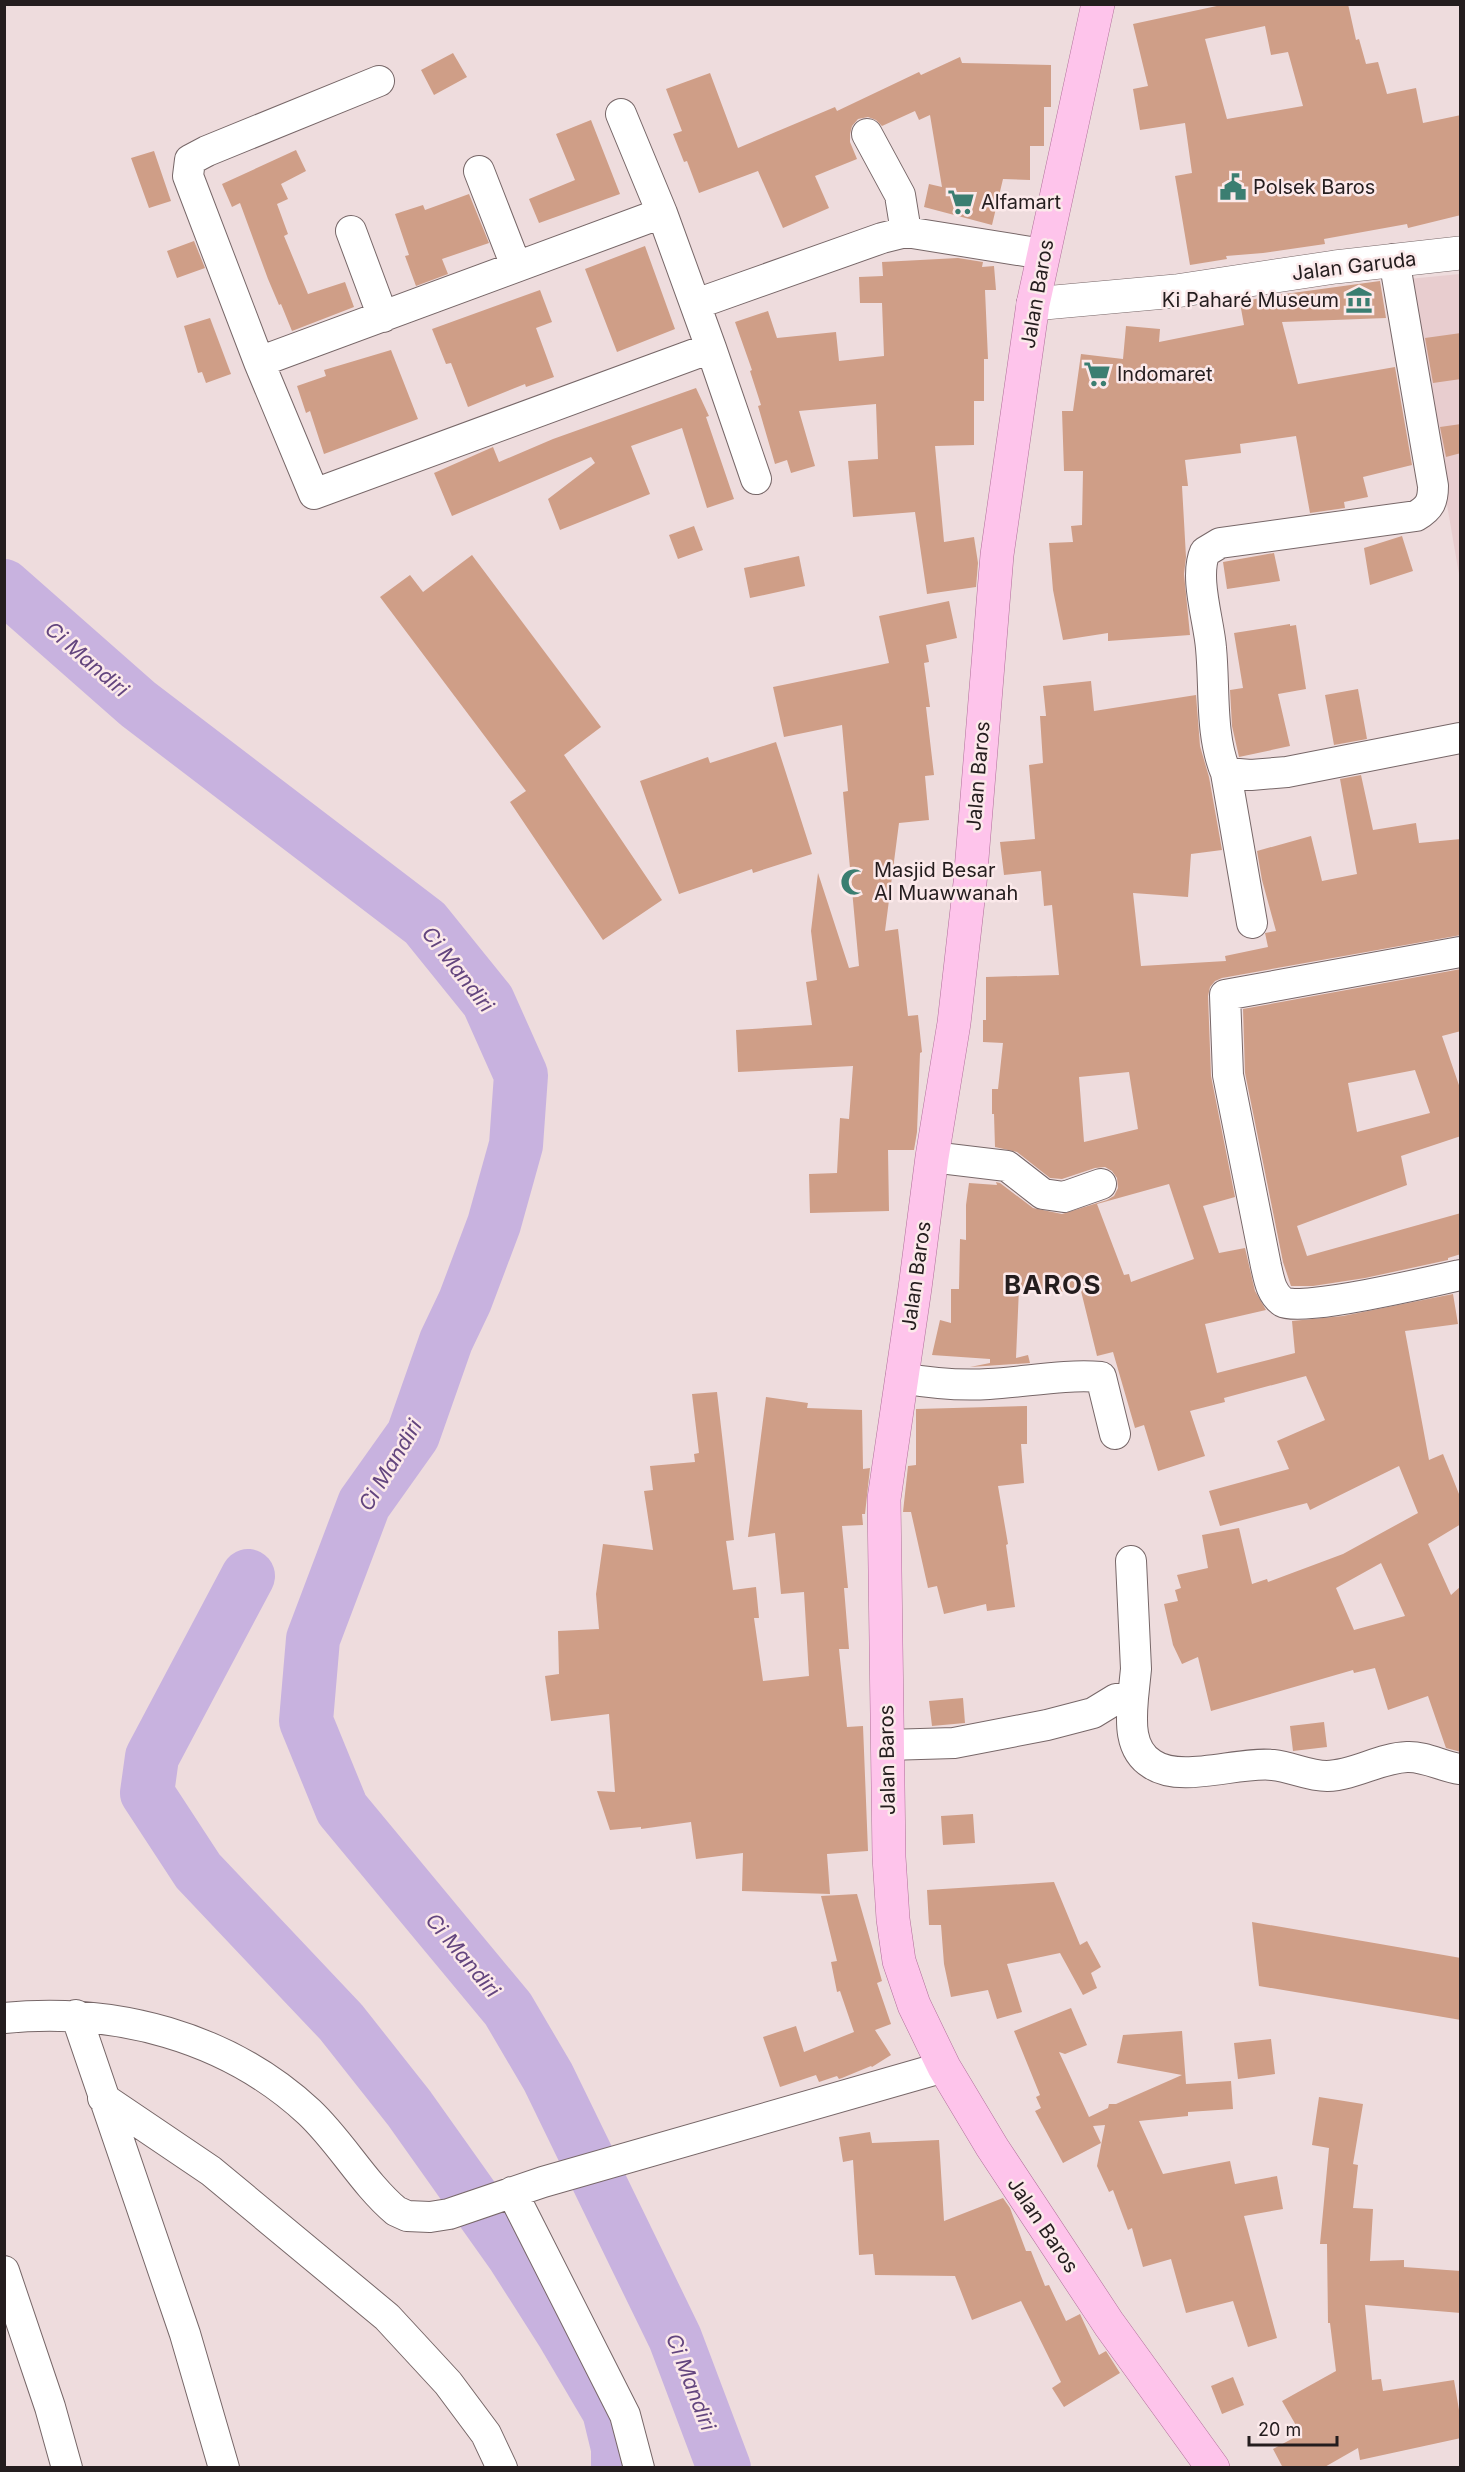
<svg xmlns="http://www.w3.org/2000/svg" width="1465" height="2472" viewBox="0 0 1465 2472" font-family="Inter,sans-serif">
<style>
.built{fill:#e8cdcf}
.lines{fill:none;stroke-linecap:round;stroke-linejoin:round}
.river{stroke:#c8b2df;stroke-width:54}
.building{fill:#cf9e87;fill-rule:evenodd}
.street-casing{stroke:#776768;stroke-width:32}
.secondary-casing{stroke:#776768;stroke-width:34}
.primary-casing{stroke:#b1709a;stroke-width:34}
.street{stroke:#fff;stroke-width:30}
.secondary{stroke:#fff;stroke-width:33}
.primary{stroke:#fec4eb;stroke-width:33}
.labels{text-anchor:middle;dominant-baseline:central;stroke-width:5;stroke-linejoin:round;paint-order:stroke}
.poi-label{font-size:20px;fill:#241d1e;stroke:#fbe9ea;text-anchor:start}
.street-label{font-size:20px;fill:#241d1e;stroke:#fbe9ea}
.water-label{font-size:21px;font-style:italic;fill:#63457e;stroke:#fbe9ea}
.district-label{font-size:26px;font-weight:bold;letter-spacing:1.5px;fill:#241d1e;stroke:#fbe9ea}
</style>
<rect width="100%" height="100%" fill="#eedcdd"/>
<path class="built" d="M 1460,274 L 1460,580 L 1408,279 Z"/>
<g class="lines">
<path class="river" d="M 4,586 L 138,704 L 425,923 L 488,1001 L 521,1075 L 516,1145 L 494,1224 L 465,1301 L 446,1341 L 413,1435 L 364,1504 L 313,1639 L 306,1721 L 342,1809 L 508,2009 L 548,2077 L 675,2338 L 724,2468
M 248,1576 L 152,1757 L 147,1793 L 198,1871 L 341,2022 L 409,2108 L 514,2256 L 563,2333 L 609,2411 L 618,2448 L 618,2468"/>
</g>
<path class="building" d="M 1226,4 L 1348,4 L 1356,40 L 1359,39 L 1366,64 L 1378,62 L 1387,94 L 1416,88 L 1423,123 L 1461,115 L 1461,215 L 1408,228 L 1407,224 L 1324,239 L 1325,244 L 1263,253 L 1226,256 L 1227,259 L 1190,265 L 1175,176 L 1192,173 L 1185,123 L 1140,130 L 1133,89 L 1148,86 L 1133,24 ZM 1265,26 L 1271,55 L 1288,52 L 1303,106 L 1227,119 L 1205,39 Z
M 453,53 L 467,77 L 434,95 L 421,70 Z
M 960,57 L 962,63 L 1051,65 L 1051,107 L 1044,107 L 1044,146 L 1030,146 L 1030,180 L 1003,179 L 992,225 L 924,207 L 929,184 L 942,187 L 930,115 L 919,120 L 915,111 L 882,126 L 876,120 L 868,117 L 858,119 L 852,126 L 850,134 L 850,142 L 857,159 L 815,176 L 829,208 L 783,228 L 758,171 L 699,193 L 687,161 L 684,162 L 673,134 L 682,131 L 666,89 L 710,73 L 738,148 L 835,107 L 837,111 L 919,72 L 921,75 Z
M 591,120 L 620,194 L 539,223 L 529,199 L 575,180 L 556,134 Z
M 296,150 L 306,171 L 281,184 L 288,199 L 277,204 L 288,234 L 284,236 L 308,294 L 345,282 L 354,307 L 292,331 L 281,304 L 279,305 L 268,279 L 240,203 L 232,207 L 222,184 Z
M 154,151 L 171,201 L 149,208 L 131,158 Z
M 469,194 L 489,243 L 442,259 L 448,274 L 416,286 L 405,256 L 409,255 L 395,214 L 423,205 L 425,210 Z
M 194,241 L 205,268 L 177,278 L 167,251 Z
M 645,246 L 675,329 L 617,352 L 585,269 Z
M 958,258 L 983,262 L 982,267 L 994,266 L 996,290 L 985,290 L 988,359 L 984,359 L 984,401 L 974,401 L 974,445 L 935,446 L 944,542 L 974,537 L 978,563 L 976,587 L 927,594 L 915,512 L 853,517 L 848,461 L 878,459 L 876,404 L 799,411 L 815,466 L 791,473 L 787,460 L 775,464 L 758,406 L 761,405 L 750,371 L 752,370 L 735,322 L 768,311 L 777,338 L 836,332 L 839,361 L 884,356 L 882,303 L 860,303 L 859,277 L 883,276 L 882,262 Z
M 1380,281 L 1386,318 L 1282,322 L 1298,384 L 1395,367 L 1412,465 L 1363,477 L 1368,497 L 1344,502 L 1345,508 L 1310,513 L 1296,436 L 1240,444 L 1241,453 L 1185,460 L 1188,486 L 1182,486 L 1186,557 L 1184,574 L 1190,635 L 1108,641 L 1108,633 L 1063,640 L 1053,590 L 1049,543 L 1073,542 L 1071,526 L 1082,525 L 1083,471 L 1064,471 L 1062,411 L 1073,411 L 1081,354 L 1123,359 L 1126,326 L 1160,329 L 1159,342 L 1244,325 L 1240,303 L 1263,297 Z
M 540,290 L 552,322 L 536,328 L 554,377 L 526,387 L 525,384 L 468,407 L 451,363 L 446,364 L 432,329 Z
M 210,318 L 231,374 L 206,383 L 202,372 L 198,373 L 184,326 Z
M 1461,333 L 1461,379 L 1433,383 L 1425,338 Z
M 391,350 L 418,419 L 324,454 L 310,411 L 306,413 L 297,386 L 326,376 L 324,370 Z
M 696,388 L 709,416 L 706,417 L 734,499 L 707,508 L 682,428 L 631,446 L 650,494 L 560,530 L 548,499 L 595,463 L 591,457 L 452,516 L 434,473 L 493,447 L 499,462 L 553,439 Z
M 1461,424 L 1461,453 L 1446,457 L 1440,427 Z
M 694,526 L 703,550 L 678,559 L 669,535 Z
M 1402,536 L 1413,571 L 1370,585 L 1364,548 Z
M 1274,553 L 1280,581 L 1227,589 L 1223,562 Z
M 472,555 L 601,727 L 564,755 L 662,900 L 603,940 L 510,802 L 526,791 L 380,597 L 410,575 L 423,592 Z
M 799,556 L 805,586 L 750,598 L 744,568 Z
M 949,601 L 957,638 L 926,645 L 929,662 L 924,663 L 930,707 L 926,707 L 934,775 L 925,776 L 929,820 L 899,823 L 885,931 L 898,929 L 908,1016 L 918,1015 L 922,1052 L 920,1053 L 917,1132 L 914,1150 L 888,1150 L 889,1211 L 810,1213 L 809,1174 L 837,1173 L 840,1118 L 849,1119 L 853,1066 L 738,1072 L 736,1030 L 812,1025 L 806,982 L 817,980 L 811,931 L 818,873 L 849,968 L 859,966 L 843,792 L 848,791 L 842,725 L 784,737 L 773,687 L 889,663 L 879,616 Z
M 1290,624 L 1290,626 L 1296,625 L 1306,689 L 1278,694 L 1290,746 L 1239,757 L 1232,726 L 1230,690 L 1243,688 L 1234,633 Z
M 1091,681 L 1094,711 L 1196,695 L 1200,746 L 1209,777 L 1222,850 L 1191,854 L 1188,897 L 1133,893 L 1141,966 L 1226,961 L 1225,956 L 1268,947 L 1265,933 L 1276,931 L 1262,880 L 1257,851 L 1311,836 L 1322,881 L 1357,874 L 1340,779 L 1361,775 L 1373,830 L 1416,823 L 1419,843 L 1461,839 L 1461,935 L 1222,978 L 1215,981 L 1210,987 L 1208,996 L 1211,1076 L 1235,1197 L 1203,1206 L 1219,1253 L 1245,1248 L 1255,1291 L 1266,1310 L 1205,1324 L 1217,1373 L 1295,1353 L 1292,1321 L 1343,1316 L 1453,1294 L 1458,1324 L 1405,1331 L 1429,1460 L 1443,1454 L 1461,1499 L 1461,1524 L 1428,1544 L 1451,1595 L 1461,1586 L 1461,1752 L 1446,1748 L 1428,1696 L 1388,1710 L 1375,1668 L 1354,1673 L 1353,1670 L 1211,1711 L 1198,1657 L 1182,1664 L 1173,1645 L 1164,1604 L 1178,1601 L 1175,1590 L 1181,1588 L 1177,1575 L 1208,1568 L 1202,1535 L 1239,1528 L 1252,1584 L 1267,1579 L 1268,1582 L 1343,1554 L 1418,1513 L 1399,1466 L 1310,1510 L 1307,1503 L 1220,1526 L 1209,1491 L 1289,1469 L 1277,1441 L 1325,1420 L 1306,1376 L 1224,1398 L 1225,1402 L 1190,1411 L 1205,1456 L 1158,1471 L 1144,1425 L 1135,1428 L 1113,1352 L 1097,1356 L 1080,1287 L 1068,1292 L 1019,1288 L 1016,1358 L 1028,1355 L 1030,1363 L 970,1367 L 990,1363 L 990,1359 L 932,1355 L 940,1320 L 951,1323 L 951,1289 L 959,1289 L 960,1239 L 966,1240 L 966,1205 L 969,1183 L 997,1185 L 996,1182 L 1000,1183 L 1033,1208 L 1062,1214 L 1107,1200 L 1114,1196 L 1118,1188 L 1117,1178 L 1112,1171 L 1105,1167 L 1095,1168 L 1062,1179 L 1050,1178 L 1017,1152 L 995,1147 L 994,1114 L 992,1114 L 992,1089 L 998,1089 L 1003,1043 L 983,1042 L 983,1020 L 986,1020 L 986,977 L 1059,975 L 1052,905 L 1044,906 L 1041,871 L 1004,875 L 1000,842 L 1035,839 L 1029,765 L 1043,763 L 1040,716 L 1046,716 L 1043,686 ZM 1129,1072 L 1138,1129 L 1084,1142 L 1079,1077 ZM 1169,1184 L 1194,1259 L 1131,1282 L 1129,1274 L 1124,1275 L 1097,1204 ZM 1381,1563 L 1405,1616 L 1354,1630 L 1336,1588 Z
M 1358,689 L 1367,739 L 1334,745 L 1325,695 Z
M 776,742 L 812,854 L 753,873 L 752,869 L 679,894 L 640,781 L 708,757 L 710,763 Z
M 1461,969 L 1461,1031 L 1442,1036 L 1461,1091 L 1461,1136 L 1401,1156 L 1407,1185 L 1297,1226 L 1307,1256 L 1461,1213 L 1461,1254 L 1448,1258 L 1448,1260 L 1365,1278 L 1313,1286 L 1291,1286 L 1283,1262 L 1245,1073 L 1243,1009 ZM 1415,1070 L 1430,1113 L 1357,1132 L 1348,1083 Z
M 717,1392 L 734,1540 L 726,1541 L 733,1590 L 756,1587 L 759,1618 L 754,1618 L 763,1681 L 809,1676 L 804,1592 L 781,1594 L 775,1533 L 748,1537 L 766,1397 L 808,1403 L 807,1408 L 862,1410 L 863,1469 L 870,1468 L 865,1514 L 862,1514 L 863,1525 L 842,1526 L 848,1588 L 844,1588 L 849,1649 L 839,1649 L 847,1727 L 863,1726 L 868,1851 L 827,1854 L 830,1894 L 742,1891 L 743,1853 L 696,1859 L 691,1822 L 641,1829 L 641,1827 L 610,1830 L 597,1791 L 615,1792 L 609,1714 L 551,1721 L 545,1676 L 559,1674 L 558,1631 L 599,1629 L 596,1594 L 603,1544 L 653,1550 L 644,1491 L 653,1490 L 650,1466 L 695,1462 L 694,1454 L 699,1453 L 692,1394 Z
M 1027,1406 L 1027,1444 L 1021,1444 L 1024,1483 L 998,1486 L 1008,1544 L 1006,1545 L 1015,1607 L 987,1611 L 986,1604 L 944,1614 L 937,1586 L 928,1588 L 911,1512 L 903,1512 L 908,1466 L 916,1465 L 916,1409 Z
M 963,1698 L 965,1723 L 932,1726 L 929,1701 Z
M 1324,1722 L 1327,1747 L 1293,1751 L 1290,1726 Z
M 973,1814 L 975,1843 L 943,1845 L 941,1816 Z
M 1054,1882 L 1080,1945 L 1087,1941 L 1101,1967 L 1091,1973 L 1097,1988 L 1083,1995 L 1060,1953 L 1007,1964 L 1022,2012 L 997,2019 L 988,1990 L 951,1997 L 944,1964 L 941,1925 L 929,1925 L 927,1890 Z
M 857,1894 L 882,1981 L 877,1983 L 891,2024 L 875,2030 L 891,2055 L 872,2067 L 871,2066 L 842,2078 L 839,2079 L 837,2076 L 819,2082 L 816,2075 L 780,2087 L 763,2037 L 796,2026 L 804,2052 L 854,2032 L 840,1991 L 837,1992 L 831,1962 L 837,1961 L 821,1896 Z
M 1252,1922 L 1461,1958 L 1461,2020 L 1259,1986 Z
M 1071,2008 L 1087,2045 L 1065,2054 L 1059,2052 L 1089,2117 L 1108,2108 L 1109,2104 L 1116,2104 L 1182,2075 L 1117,2063 L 1123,2035 L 1182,2031 L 1186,2084 L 1231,2081 L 1233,2109 L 1188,2112 L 1188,2116 L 1139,2121 L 1163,2174 L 1230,2161 L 1235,2184 L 1277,2176 L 1283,2209 L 1244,2216 L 1277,2338 L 1248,2347 L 1233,2301 L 1186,2313 L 1171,2259 L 1143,2267 L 1132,2228 L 1128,2230 L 1113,2190 L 1109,2192 L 1097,2166 L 1105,2125 L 1093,2126 L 1101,2143 L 1063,2163 L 1035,2111 L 1041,2108 L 1036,2097 L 1040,2095 L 1014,2031 Z
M 1271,2039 L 1275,2074 L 1238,2079 L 1234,2043 Z
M 1319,2097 L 1363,2104 L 1353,2164 L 1358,2165 L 1353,2208 L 1373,2209 L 1370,2261 L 1404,2260 L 1404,2267 L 1461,2271 L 1461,2313 L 1365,2305 L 1372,2380 L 1381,2379 L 1383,2391 L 1454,2380 L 1461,2422 L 1461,2438 L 1360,2460 L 1358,2448 L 1323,2468 L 1283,2468 L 1273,2449 L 1301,2434 L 1282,2401 L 1336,2371 L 1330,2323 L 1328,2323 L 1327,2244 L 1320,2244 L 1329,2148 L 1312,2145 Z
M 870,2132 L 872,2143 L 939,2140 L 944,2221 L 1003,2198 L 1010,2208 L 1026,2251 L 1031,2251 L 1045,2286 L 1049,2285 L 1066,2321 L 1080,2314 L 1099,2355 L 1106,2351 L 1120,2373 L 1064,2407 L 1052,2388 L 1061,2382 L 1021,2301 L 972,2320 L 955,2276 L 875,2275 L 873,2254 L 859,2255 L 853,2160 L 843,2162 L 839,2137 Z
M 1233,2377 L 1244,2405 L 1222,2414 L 1211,2386 Z"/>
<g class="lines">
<defs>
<path id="street" d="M 621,114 L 662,213
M 867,134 L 900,195 L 906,232
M 479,171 L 516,266
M 351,231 L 383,317
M 1394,259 L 1433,486 C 1433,501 1430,508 1416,516 L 1220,543 L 1205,552 C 1194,577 1209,621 1211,648 C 1215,689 1210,735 1226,773 L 1251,775 L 1287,772 L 1460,738
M 696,304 L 882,238 L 906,232 L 1043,254
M 711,348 L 756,479
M 259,362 L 662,213 L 711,348 L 314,494 L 259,362 L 188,176 L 190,160 L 207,151 L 379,81
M 1226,773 L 1252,923
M 1460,952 L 1225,995 L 1228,1075 L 1266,1266 C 1269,1279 1271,1294 1283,1302 C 1301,1312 1434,1281 1460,1275
M 932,1157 L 1007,1166 L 1043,1194 L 1064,1197 L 1101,1184
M 901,1378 C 930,1383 959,1386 989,1384 C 1026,1382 1064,1374 1101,1377 L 1115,1434
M 1131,1561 L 1136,1669 L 1133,1698
M 887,1745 L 954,1743 L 1047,1725 L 1093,1713 L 1116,1699 L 1133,1698 C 1131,1721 1129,1750 1152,1764 C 1181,1784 1238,1761 1273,1765 C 1292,1767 1308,1776 1327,1776 C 1355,1775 1380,1758 1407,1757 C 1425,1756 1443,1767 1460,1769
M 76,2015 L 185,2334 L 224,2468
M 4,2018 C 114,2007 227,2036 309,2112 C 341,2142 363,2183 396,2211 L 407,2216 L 430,2217 L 449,2214 L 543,2182 L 944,2067
M 103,2098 L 211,2171 L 387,2317 L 448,2383 L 486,2434 L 502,2468
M 512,2192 L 625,2415 L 639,2468
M 4,2271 L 50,2407 L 67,2468"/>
<path id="secondary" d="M 1033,304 L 1176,291 L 1335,267 L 1460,253"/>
<path id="primary" d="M 1098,4 L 1033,304 L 997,555 L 970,883 L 954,1023 L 932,1157 L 915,1288 L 884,1499 L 889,1857 L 893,1919 L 899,1961 L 914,2005 L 944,2067 L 992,2147 L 1109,2324 L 1213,2468"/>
</defs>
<use href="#street" class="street-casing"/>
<use href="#secondary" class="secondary-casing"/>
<use href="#primary" class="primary-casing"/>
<use href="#street" class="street"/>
<use href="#secondary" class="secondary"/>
<use href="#primary" class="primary"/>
</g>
<defs>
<symbol id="civic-bare" viewBox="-9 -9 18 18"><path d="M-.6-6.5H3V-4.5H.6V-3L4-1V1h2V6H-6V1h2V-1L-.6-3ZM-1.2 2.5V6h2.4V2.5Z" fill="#3b7e71" stroke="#fbe9ea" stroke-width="2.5" paint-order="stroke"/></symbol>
<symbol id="supermarket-bare" viewBox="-9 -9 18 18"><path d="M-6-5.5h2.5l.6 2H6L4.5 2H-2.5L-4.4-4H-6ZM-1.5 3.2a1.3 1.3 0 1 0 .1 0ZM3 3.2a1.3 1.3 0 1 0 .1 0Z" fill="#3b7e71" stroke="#fbe9ea" stroke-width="2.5" paint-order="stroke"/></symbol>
<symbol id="museum-bare" viewBox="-9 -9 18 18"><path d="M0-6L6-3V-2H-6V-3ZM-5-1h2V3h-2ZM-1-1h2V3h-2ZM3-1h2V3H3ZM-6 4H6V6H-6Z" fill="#3b7e71" stroke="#fbe9ea" stroke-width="2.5" paint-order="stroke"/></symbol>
<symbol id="mosque-bare" viewBox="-9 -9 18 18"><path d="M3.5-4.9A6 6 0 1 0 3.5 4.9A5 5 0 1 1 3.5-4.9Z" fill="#3b7e71" stroke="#fbe9ea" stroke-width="2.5" paint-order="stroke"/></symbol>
</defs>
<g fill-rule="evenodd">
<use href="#civic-bare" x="1214" y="168" width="38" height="38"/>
<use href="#supermarket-bare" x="942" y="183" width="38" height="38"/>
<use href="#museum-bare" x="1340" y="281" width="38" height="38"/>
<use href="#supermarket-bare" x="1078" y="355" width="38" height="38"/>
<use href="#mosque-bare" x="835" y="863" width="38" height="38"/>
</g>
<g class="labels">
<g class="poi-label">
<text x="1253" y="187">Polsek Baros</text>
<text x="981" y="202">Alfamart</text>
<text x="1339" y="300" text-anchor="end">Ki Paharé Museum</text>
<text x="1117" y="374">Indomaret</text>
<text x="874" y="870">Masjid Besar<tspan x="874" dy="23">Al Muawwanah</tspan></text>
</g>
<g class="street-label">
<text transform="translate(1354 266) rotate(-7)">Jalan Garuda</text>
<text transform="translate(1037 294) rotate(-80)">Jalan Baros</text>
<text transform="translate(978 776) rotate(-85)">Jalan Baros</text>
<text transform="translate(916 1276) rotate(-82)">Jalan Baros</text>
<text transform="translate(887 1760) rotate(-91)">Jalan Baros</text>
<text transform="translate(1043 2225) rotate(56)">Jalan Baros</text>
</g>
<g class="water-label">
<text transform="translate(87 659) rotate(41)">Ci Mandiri</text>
<text transform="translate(458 969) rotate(52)">Ci Mandiri</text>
<text transform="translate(390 1465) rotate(-59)">Ci Mandiri</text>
<text transform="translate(463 1955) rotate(50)">Ci Mandiri</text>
<text transform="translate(691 2382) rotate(69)">Ci Mandiri</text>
</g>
<g class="district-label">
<text x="1053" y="1284">BAROS</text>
</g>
</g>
<rect width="1465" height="2472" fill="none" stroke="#241d1e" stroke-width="12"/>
<path d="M1249 2436v9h88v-9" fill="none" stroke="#241d1e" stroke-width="3"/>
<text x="1258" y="2436" font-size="18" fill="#241d1e" stroke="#fbe9ea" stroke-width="4.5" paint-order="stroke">20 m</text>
</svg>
